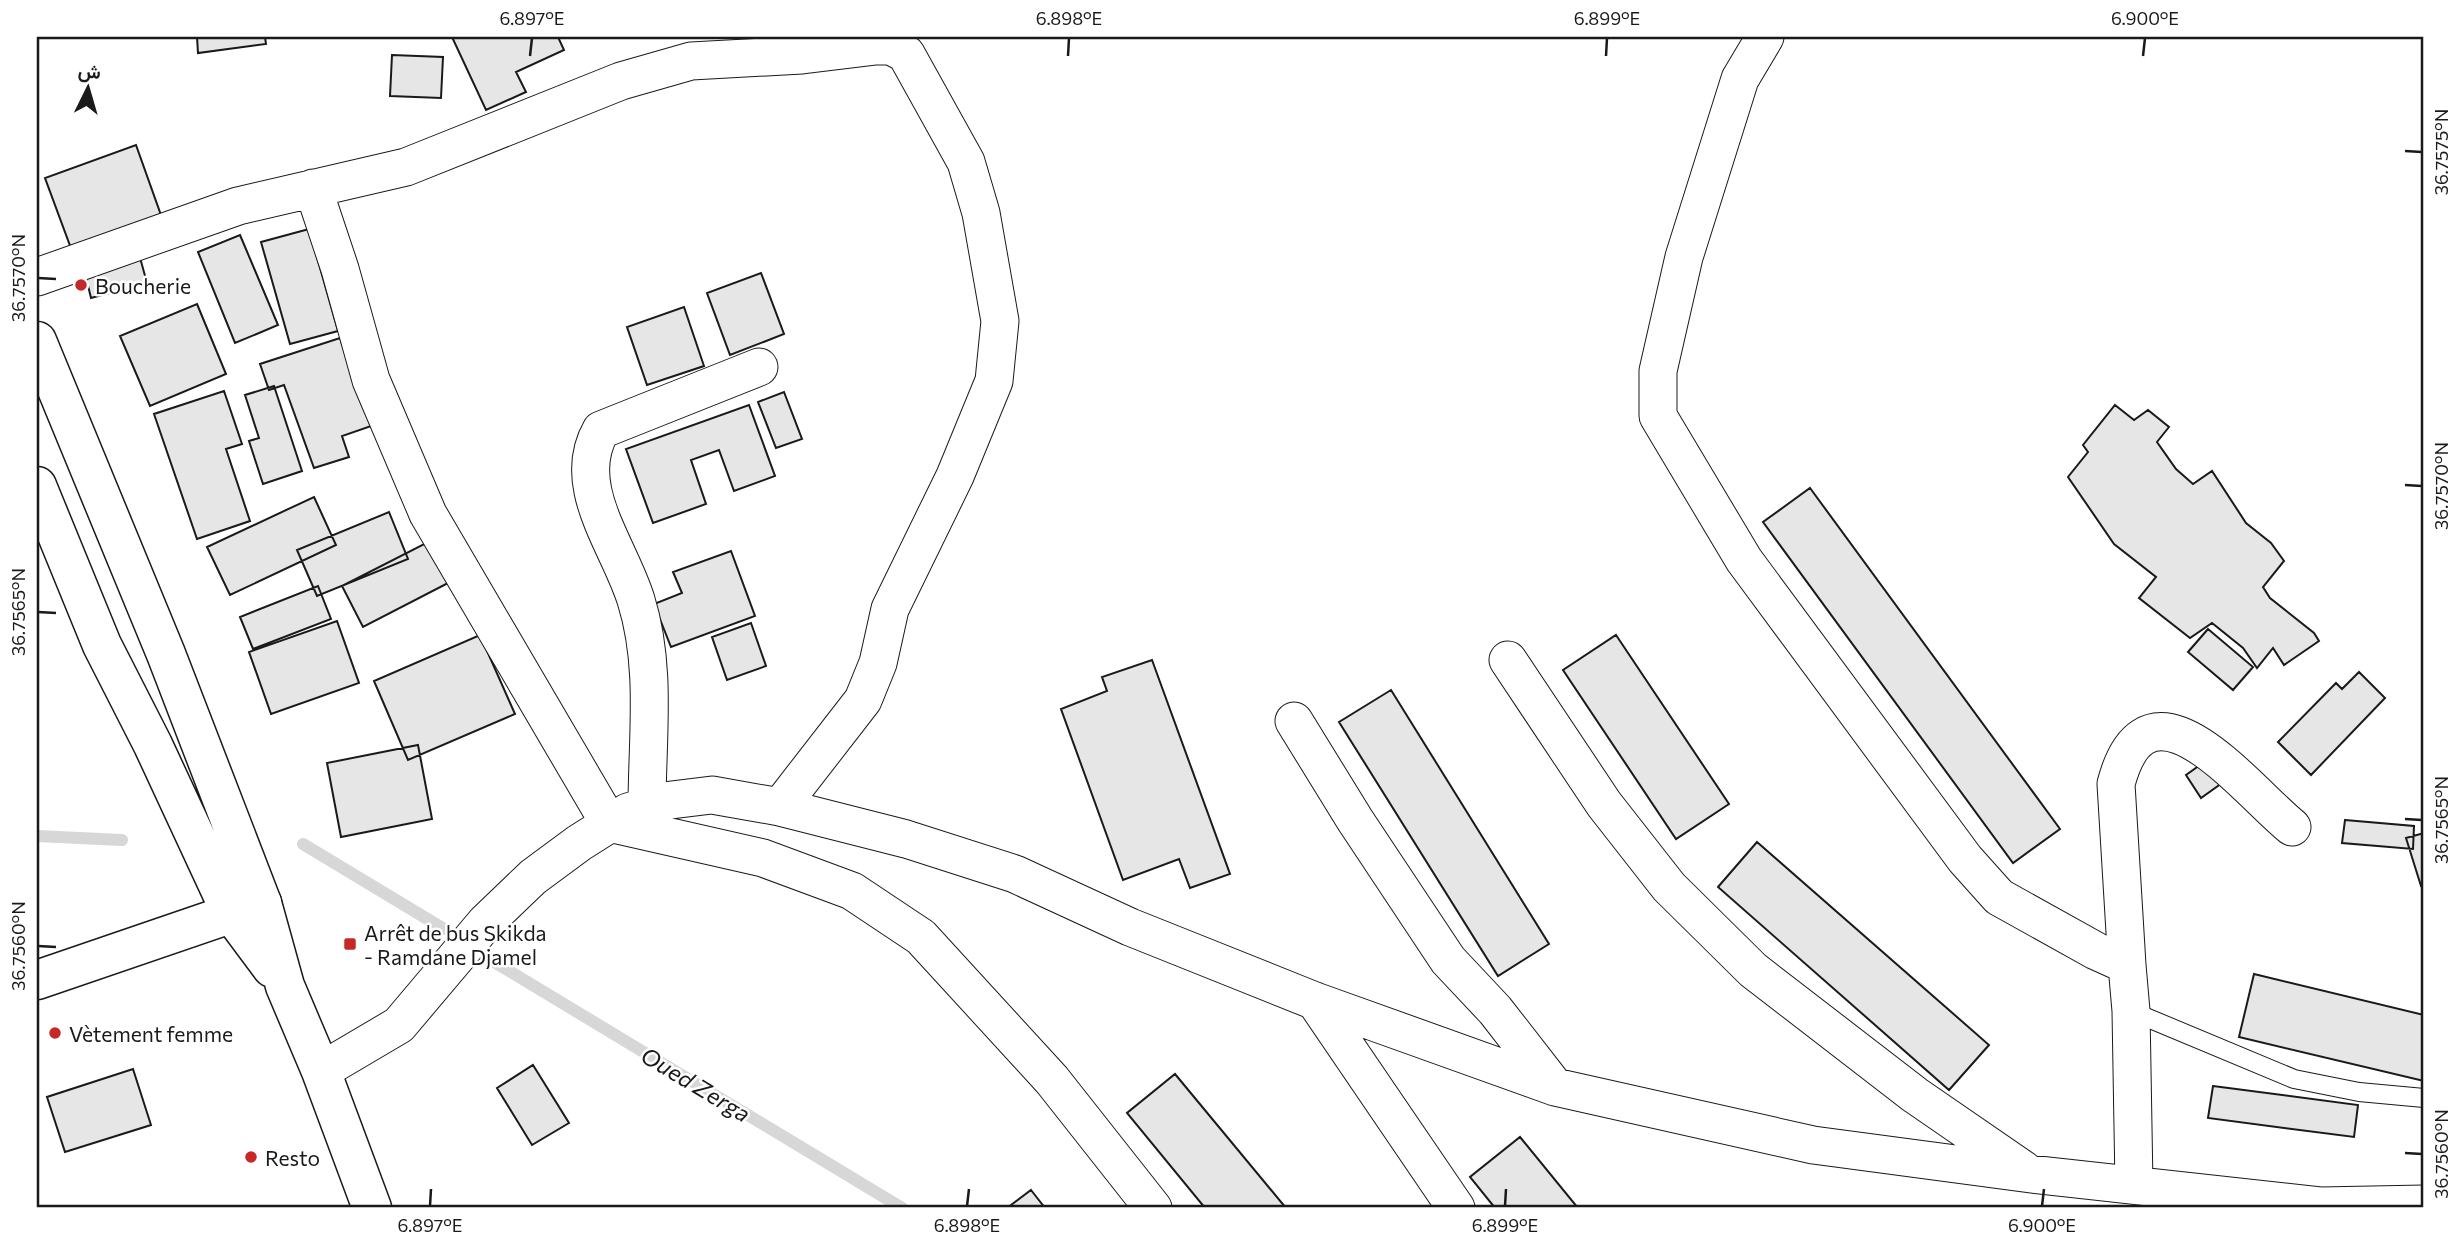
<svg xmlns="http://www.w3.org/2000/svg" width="2461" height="1245" viewBox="0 0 2461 1245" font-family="Commissioner,Vazirmatn,sans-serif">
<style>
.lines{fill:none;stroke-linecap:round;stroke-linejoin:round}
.stream{stroke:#d7d7d7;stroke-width:12}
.building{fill:#e6e6e6;stroke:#1a1a1a;stroke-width:2}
.service-casing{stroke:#1a1a1a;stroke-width:20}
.minor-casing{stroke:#1a1a1a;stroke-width:39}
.tertiary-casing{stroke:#1a1a1a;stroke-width:41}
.primary-casing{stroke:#1a1a1a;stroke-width:41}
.service{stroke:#fff;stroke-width:18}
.minor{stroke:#fff;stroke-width:37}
.tertiary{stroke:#fff;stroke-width:38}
.primary{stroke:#fff;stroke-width:38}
.ticks{fill:none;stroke:#1a1a1a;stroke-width:2.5}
.poi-dot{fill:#c62828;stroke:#fff;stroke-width:2.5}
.labels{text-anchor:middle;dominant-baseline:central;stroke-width:5;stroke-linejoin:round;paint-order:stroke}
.poi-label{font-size:21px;fill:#1a1a1a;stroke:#fff;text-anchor:start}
.water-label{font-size:23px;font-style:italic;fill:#1a1a1a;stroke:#fff}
.neatline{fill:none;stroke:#1a1a1a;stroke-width:2.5}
.ticks-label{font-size:18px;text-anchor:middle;fill:#1a1a1a}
</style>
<rect width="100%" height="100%" fill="#fff"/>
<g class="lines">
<path class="stream" d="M 37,836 L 122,840
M 303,844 L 444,929
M 491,960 L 902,1208"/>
</g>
<path class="building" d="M 197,37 L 265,37 L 266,44 L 198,53 Z
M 452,37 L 558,37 L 564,50 L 516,72 L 526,92 L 486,110 Z
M 392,55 L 443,57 L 441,98 L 390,96 Z
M 136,145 L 162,218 L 72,251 L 45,178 Z
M 309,229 L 338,331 L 290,344 L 261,242 Z
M 240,235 L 278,325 L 235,343 L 198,252 Z
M 139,254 L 147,283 L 91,298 L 84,269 Z
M 761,273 L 784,334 L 730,355 L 707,293 Z
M 197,304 L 226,374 L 150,406 L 120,336 Z
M 684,307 L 704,366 L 647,385 L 627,327 Z
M 340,338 L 360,398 L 377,424 L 342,436 L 349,457 L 314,468 L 284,385 L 269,390 L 260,364 Z
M 274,386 L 302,471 L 263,484 L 249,441 L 259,438 L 245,395 Z
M 224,391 L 242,444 L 226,449 L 250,521 L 197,539 L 154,414 Z
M 784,392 L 802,439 L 776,448 L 758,402 Z
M 749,405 L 775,476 L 734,491 L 719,450 L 691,460 L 706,504 L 653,523 L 626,449 Z
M 2115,405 L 2134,420 L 2148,410 L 2169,427 L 2157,442 L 2176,469 L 2193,484 L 2212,471 L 2246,523 L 2271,543 L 2284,561 L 2263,587 L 2270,598 L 2314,633 L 2319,641 L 2284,665 L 2273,648 L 2257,668 L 2243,648 L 2212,623 L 2190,638 L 2139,598 L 2156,577 L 2114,544 L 2068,477 L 2088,452 L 2083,445 Z
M 1810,488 L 2060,829 L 2013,863 L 1763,522 Z
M 314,497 L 336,545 L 230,595 L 207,547 Z
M 389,512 L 408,559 L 317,596 L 297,550 Z
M 432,540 L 452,581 L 363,627 L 342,586 Z
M 731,551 L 755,616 L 671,647 L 654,604 L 682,593 L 673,572 Z
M 318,586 L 331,619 L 253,649 L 240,617 Z
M 337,621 L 359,683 L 271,714 L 249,652 Z
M 751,623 L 766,666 L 727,680 L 712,637 Z
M 2208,629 L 2253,667 L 2233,690 L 2188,652 Z
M 480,635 L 515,714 L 408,760 L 374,681 Z
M 1616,635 L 1729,804 L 1676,839 L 1563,670 Z
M 1152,660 L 1230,874 L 1190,888 L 1179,859 L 1123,880 L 1061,709 L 1107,691 L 1102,677 Z
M 2359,672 L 2385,698 L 2311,775 L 2278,742 L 2336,683 L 2342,689 Z
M 1391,690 L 1549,944 L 1498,976 L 1339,722 Z
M 418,745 L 432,819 L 341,837 L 327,763 Z
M 2207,760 L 2222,783 L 2201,798 L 2186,775 Z
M 2345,820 L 2414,826 L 2413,849 L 2342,843 Z
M 2424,833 L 2424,885 L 2421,886 L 2406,838 Z
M 1757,842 L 1989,1045 L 1949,1090 L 1718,887 Z
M 2254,974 L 2424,1015 L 2424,1081 L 2239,1037 Z
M 533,1065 L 569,1123 L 532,1145 L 497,1088 Z
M 133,1069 L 151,1125 L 65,1152 L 47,1097 Z
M 1175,1074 L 1286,1208 L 1205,1208 L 1127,1113 Z
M 2213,1086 L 2358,1105 L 2354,1137 L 2208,1118 Z
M 1520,1137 L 1578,1208 L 1495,1208 L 1470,1177 Z
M 1031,1190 L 1045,1208 L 1007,1208 Z"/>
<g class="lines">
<defs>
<path id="service" d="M 2131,1011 L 2294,1079 L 2359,1092 L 2424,1098"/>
<path id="minor" d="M 1765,37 L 1740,79 L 1684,257 L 1658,371 L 1658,416 L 1744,560 L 1965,859 L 1999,897 L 2096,951 L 2127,965 L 2131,1011 L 2134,1185
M 313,188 L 340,269 L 371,380 L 428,514 L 609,823 L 763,858 L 852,891 L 921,937 L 1052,1080 L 1153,1208
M 37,277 L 238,206 L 406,167 L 621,81 L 691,61 L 802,55 L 876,46 L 891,46 L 906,54 L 966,162 L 981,213 L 1000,321 L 994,381 L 955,476 L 890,609 L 878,663 L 863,700 L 780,807
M 1508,660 L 1604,804 L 1669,887 L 1753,970 L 1915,1095 L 2024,1170
M 1294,721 L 1355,820 L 1448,960 L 1495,1010 L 1555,1087
M 647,807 C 647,738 657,667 636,600 C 619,545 569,486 601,430 L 759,367
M 2127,965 L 2116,784 C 2148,661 2244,788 2292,827
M 1315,1001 L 1456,1208
M 321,1071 L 399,1025 L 486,922 L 533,877 L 579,843 L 628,812 L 663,801 L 712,795 L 780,807 L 906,839 L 1015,874 L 1130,927 L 1315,1001 L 1555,1087 L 1813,1145 L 2031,1174 L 2320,1206 L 2424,1204"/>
<path id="tertiary" d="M 37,980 L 262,903"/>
<path id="primary" d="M 37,341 L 166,654 L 262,903 L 285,986 L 321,1071 L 372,1208
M 37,486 L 102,645 L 153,745 L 231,913 L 272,968"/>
</defs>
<use href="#service" class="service-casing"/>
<use href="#minor" class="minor-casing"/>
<use href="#tertiary" class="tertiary-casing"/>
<use href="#primary" class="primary-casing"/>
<use href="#service" class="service"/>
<use href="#minor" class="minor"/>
<use href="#tertiary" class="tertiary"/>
<use href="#primary" class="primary"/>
</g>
<path class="ticks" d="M 530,56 L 532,38M 1068,56 L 1069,38M 1606,56 L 1607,38M 2143,56 L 2145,38M 2405,151 L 2422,152M 38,278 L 56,279M 2405,485 L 2422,486M 38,612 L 56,613M 2405,819 L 2422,820M 38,946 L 56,947M 2405,1153 L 2422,1154M 430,1206 L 431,1189M 967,1206 L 969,1189M 1505,1206 L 1506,1189M 2042,1206 L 2044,1189"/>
<g class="poi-dot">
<circle cx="81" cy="285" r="7"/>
<rect x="343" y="937" width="14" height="14" rx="3.5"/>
<circle cx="55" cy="1033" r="7"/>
<circle cx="251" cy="1157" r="7"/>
</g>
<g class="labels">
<g class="poi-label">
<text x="95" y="285">Boucherie</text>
<text x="364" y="932">Arrêt de bus Skikda<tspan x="364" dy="24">- Ramdane Djamel</tspan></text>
<text x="69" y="1033">Vètement femme</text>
<text x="265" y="1157">Resto</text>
</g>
<g class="water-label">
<text transform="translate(696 1084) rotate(31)">Oued Zerga</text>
</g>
</g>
<rect width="2461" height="1245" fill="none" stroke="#ffffff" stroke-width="77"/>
<g transform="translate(88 88) rotate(5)" stroke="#ffffff" stroke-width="5" paint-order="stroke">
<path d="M0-5L12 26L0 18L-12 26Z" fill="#1a1a1a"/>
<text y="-10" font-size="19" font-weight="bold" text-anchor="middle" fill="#1a1a1a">ش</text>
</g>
<rect x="38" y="38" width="2384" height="1168" class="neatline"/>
<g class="ticks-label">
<text x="532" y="25">6.897°E</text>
<text x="1069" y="25">6.898°E</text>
<text x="1607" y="25">6.899°E</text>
<text x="2145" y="25">6.900°E</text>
<text transform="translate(2442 152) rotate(-90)" y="6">36.7575°N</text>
<text transform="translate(19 278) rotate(-90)" y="6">36.7570°N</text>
<text transform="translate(2442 486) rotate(-90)" y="6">36.7570°N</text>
<text transform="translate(19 612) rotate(-90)" y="6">36.7565°N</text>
<text transform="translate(2442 820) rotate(-90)" y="6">36.7565°N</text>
<text transform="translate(19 946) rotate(-90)" y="6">36.7560°N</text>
<text transform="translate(2442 1154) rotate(-90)" y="6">36.7560°N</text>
<text x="430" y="1232">6.897°E</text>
<text x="967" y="1232">6.898°E</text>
<text x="1505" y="1232">6.899°E</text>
<text x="2042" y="1232">6.900°E</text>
</g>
</svg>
